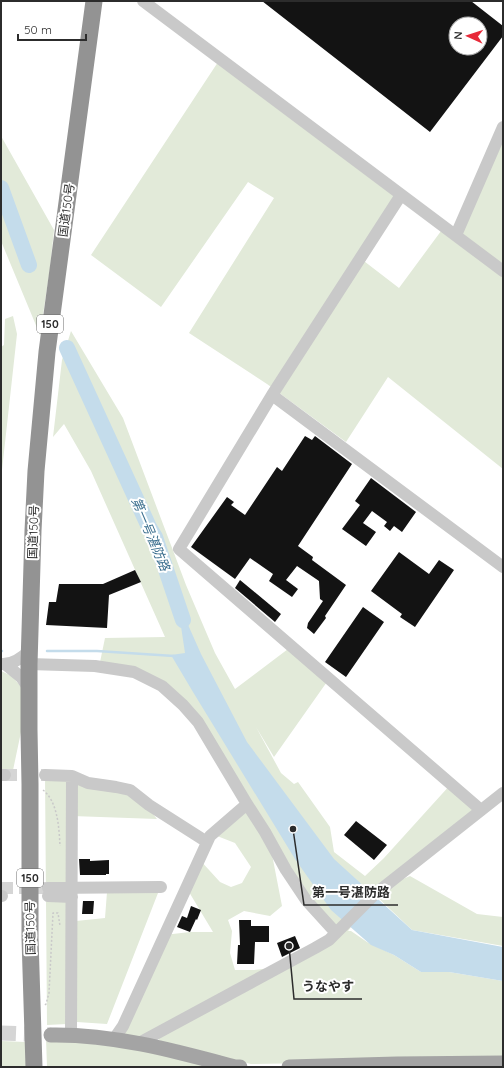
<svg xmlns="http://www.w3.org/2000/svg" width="504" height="1068" viewBox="0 0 504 1068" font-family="Quicksand,'Noto Sans JP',sans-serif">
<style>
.green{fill:#e2ead9}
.water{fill:#c4dceb}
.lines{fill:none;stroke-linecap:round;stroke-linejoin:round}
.stream{stroke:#c4dceb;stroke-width:2.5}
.river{stroke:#c4dceb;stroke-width:16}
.building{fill:#131313;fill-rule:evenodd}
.minor-tunnel{stroke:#d5d5d5;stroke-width:12;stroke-dasharray:12 6;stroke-linecap:butt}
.major-tunnel{stroke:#d5d5d5;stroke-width:15;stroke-dasharray:15 8;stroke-linecap:butt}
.path{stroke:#c9c9c9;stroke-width:1.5;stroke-dasharray:2 2;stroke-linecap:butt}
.minor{stroke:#c9c9c9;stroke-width:12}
.major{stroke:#a4a4a4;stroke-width:15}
.highway{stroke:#939393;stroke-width:17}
.labels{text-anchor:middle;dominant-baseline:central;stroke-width:4;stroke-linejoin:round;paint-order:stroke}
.shield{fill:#fff;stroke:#6b6b6b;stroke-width:1}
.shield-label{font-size:11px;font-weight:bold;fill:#2c2c2c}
.street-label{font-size:12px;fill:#2c2c2c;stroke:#fff}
.water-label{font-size:13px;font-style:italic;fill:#3a6e8e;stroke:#fff}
.leader{fill:none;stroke:#2c2c2c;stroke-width:1.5}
.callout-dot{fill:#2c2c2c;stroke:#fff;stroke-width:1.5}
.callout-label{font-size:13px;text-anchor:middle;font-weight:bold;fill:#2c2c2c;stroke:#fff;stroke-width:4;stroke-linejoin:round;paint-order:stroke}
</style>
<rect width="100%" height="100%" fill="#fff"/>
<path class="green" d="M 220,59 L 401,195 L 360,258 L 399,288 L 444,227 L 455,235 L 503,135 L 503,469 L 388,377 L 346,442 L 267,384 L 189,333 L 274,198 L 248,182 L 161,307 L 91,255 Z
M 1,136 L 54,230 L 50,268 L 40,335 L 1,241 Z
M 13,316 L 17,334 L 2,470 L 1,494 L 1,347 L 4,345 L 5,319 Z
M 71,331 L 123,418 L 186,585 L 215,653 L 235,689 L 292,646 L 329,679 L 274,757 L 256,727 L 281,773 L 294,784 L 298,782 L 330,827 L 334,852 L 365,876 L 384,858 L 451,784 L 481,810 L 384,887 L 410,876 L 477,914 L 503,917 L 503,946 L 412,930 L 375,895 L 348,931 L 351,931 L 367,942 L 394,955 L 421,972 L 449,972 L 503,981 L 503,1067 L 415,1067 L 502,1063 L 434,1061 L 251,1064 L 164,1044 L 156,1037 L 160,1037 L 315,948 L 336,933 L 344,932 L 338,931 L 305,898 L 269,839 L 282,906 L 270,916 L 244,911 L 228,920 L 232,931 L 230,953 L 235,970 L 253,970 L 279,967 L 144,1040 L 117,1035 L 164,935 L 190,932 L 213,932 L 186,887 L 199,859 L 220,882 L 231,887 L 242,883 L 251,867 L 235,843 L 212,834 L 244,808 L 258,821 L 263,828 L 238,783 L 185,704 L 156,683 L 99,667 L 105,638 L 165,637 L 91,471 L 64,424 L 53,437 L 62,360 Z
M 1,671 L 12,676 L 22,688 L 21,732 L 12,775 L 1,773 Z
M 45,775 L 72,776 L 142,800 L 157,819 L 72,816 L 67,1024 L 47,1025 Z
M 107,892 L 158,893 L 107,1024 L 77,1022 L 76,921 L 105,918 Z
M 46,1038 L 103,1042 L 214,1066 L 47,1067 Z
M 1,1041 L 25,1042 L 27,1067 L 1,1067 Z"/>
<path class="water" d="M 177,600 L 201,654 L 247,742 L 334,859 L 412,930 L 503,947 L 503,981 L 449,972 L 421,972 L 394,955 L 371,945 L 331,910 L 295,859 L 193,692 L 171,655 L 185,653 Z"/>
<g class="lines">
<path class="stream" d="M 1,651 L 2,651
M 47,651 L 97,651 L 174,656"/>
<path class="river" d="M 1,188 L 29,265
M 67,348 L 149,527 L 155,537 L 183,620"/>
</g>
<path class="building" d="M 262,1 L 471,1 L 503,26 L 503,36 L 430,132 ZM 456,24 L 480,24 L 480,48 L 456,48 Z
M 305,436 L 312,440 L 315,436 L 352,464 L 298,546 L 313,557 L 312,560 L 346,585 L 325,616 L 326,618 L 314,634 L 307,628 L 308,623 L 323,601 L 320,599 L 319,581 L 297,566 L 286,580 L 298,589 L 292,597 L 269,581 L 273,574 L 250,558 L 235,579 L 191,547 L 227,497 L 234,502 L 231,505 L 245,515 L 277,467 L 282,471 Z
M 371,478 L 416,512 L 402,532 L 394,526 L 390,531 L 384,526 L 387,522 L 372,511 L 363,523 L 376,532 L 366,546 L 342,529 L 360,505 L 355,501 Z
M 399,552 L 429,574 L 439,560 L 454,570 L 415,627 L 400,617 L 402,614 L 371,591 Z
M 135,570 L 141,582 L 109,595 L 107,628 L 46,625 L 49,602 L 56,602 L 59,584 L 103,584 Z
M 240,580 L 281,614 L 275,622 L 235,588 Z
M 363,607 L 384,622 L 346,677 L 325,662 Z
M 356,821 L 387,845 L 374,860 L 344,835 Z
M 79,859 L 90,859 L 90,861 L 109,860 L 109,874 L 106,874 L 106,875 L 80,875 Z
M 83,901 L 94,901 L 93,914 L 82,914 Z
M 191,906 L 201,910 L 197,920 L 196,919 L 190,932 L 177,927 L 182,916 L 187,918 Z
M 239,920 L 251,920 L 251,926 L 269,926 L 269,942 L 255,942 L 254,964 L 237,964 L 238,945 L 240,945 Z
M 295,936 L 300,948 L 282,957 L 277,943 Z"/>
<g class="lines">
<path class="minor-tunnel" d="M 5,775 L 45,775
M 1,888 L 48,888"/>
<path class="major-tunnel" d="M 1,1033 L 51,1035"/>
<path class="path" d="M 43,790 C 58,802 59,828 60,846
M 45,1005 L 46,1004 L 49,993 L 53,913 L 58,913 L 60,926"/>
<path class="minor" d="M 143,1 L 503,271
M 401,195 L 272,395 L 179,549 L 481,810
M 456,235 L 503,127
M 272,395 L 503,567
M 1,664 C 12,665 22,658 30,650
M 5,664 L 21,677 L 29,689
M 29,664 L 95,666 L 134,672 L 162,686 L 183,705 L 198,722 L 247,804 L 265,832 L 286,870 L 306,900 L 336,933
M 1,775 L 5,775
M 45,775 L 72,776 L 88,783 L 116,787 L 130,790 L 149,805 L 207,842
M 48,888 L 161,887
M 1,896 L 2,896
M 48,896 L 72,897
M 71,1034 L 72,776
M 114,1039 L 123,1026 L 210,836 L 247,804
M 139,1043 L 315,948 L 329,940 L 375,894 L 503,793"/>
<path class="major" d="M 51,1035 C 114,1034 175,1051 235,1067 L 240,1067
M 289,1067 L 397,1064 L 503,1063"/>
<path class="highway" d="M 34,1067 L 30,938 L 30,784 L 29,730 L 29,664 L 33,531 L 36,471 L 47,352 L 94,1"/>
</g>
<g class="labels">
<g class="shield">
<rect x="37" y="315" width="26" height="18" rx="3"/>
<rect x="17" y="869" width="26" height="18" rx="3"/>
</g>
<g class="shield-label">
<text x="50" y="324">150</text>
<text x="30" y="878">150</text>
</g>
<g class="street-label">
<text transform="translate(66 210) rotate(-82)">国道150号</text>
<text transform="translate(33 532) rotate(-88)">国道150号</text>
<text transform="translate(30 928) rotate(-91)">国道150号</text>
</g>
<g class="water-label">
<text transform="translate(151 534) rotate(67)">第一号湛防路</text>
</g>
</g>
<path class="leader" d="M293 829L304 905H398M289 946L294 999H362"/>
<g class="callout-dot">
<circle cx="293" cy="829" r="4"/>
<circle cx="289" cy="946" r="4"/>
</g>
<g class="callout-label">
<text x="351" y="897">第一号湛防路</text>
<text x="328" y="991">うなやす</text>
</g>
<rect width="504" height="1068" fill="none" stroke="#2c2c2c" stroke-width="4"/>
<g transform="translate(468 36) rotate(273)"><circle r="19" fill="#ffffff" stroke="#ababab"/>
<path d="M0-3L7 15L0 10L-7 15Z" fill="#e72a39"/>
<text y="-6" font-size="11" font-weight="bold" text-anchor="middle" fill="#2c2c2c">N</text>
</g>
<path d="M18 34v6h68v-6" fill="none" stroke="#2c2c2c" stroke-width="2"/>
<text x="24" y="34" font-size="12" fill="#2c2c2c" stroke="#ffffff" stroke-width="3" paint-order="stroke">50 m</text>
</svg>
